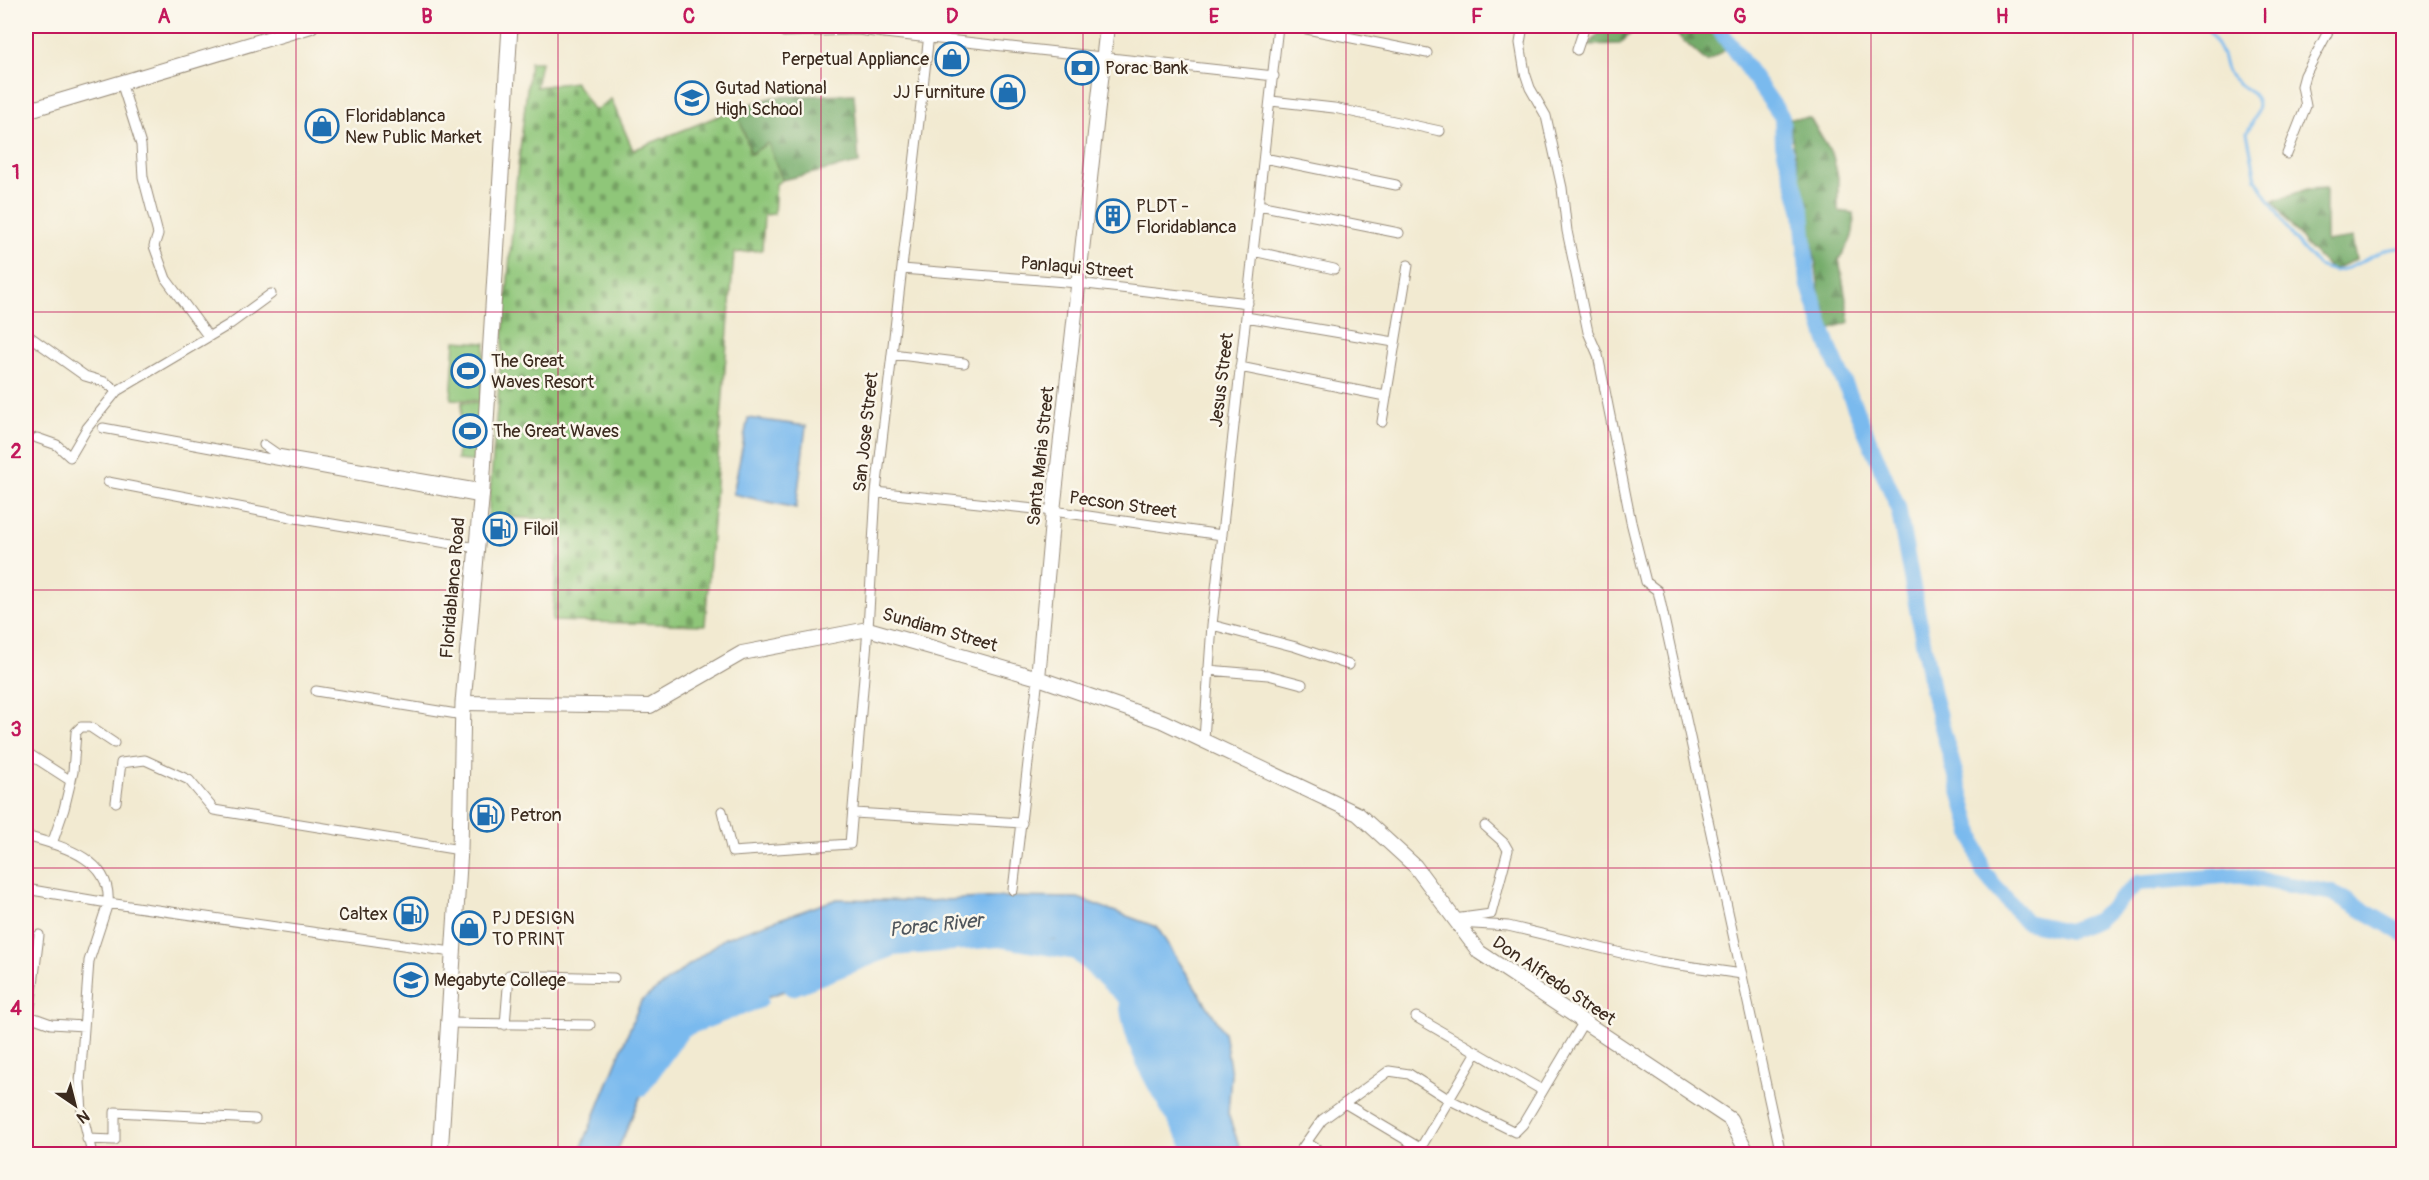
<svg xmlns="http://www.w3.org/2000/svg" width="2429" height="1180" viewBox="0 0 2429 1180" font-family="Pangolin,sans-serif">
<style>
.forest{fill:url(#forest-firs);stroke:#576a44;stroke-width:1.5}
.cemetery{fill:url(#cemetery-stones);stroke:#65784c;stroke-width:1.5}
.garden{fill:#8fc679;stroke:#65784c;stroke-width:1.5}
.water{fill:#7abaee;stroke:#5a7286;stroke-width:1.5}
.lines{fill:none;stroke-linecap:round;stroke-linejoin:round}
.stream{stroke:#7abaee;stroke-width:3}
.river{stroke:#7abaee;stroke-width:16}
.street-casing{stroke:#968a78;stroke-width:11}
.secondary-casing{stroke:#968a78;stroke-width:16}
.primary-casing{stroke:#968a78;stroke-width:17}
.street{stroke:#fff;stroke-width:9}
.secondary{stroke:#fff;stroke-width:14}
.primary{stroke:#fff;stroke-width:15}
.grid{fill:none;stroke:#c2185b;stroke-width:1.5;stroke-opacity:0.55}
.labels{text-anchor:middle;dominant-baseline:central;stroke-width:5;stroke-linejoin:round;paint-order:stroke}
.poi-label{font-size:18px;fill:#3b2a1e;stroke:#fbf7ec;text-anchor:start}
.street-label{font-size:18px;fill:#3b2a1e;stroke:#fbf7ec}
.water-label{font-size:20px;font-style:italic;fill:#4e555c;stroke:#fbf7ec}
.neatline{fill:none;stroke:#c2185b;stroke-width:2}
.grid-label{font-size:20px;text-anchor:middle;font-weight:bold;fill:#c2185b}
</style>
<defs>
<pattern id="forest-firs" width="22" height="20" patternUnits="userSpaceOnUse" patternTransform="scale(1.5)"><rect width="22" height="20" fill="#73ab69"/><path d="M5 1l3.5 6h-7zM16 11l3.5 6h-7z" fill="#608b56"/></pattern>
<pattern id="cemetery-stones" width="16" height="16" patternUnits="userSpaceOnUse" patternTransform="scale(1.5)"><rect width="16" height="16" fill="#8fc679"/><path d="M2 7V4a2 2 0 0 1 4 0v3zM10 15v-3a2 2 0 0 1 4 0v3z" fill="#76a163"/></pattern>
</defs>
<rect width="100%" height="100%" fill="#fbf7ec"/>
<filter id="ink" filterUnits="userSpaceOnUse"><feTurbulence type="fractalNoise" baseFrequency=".0167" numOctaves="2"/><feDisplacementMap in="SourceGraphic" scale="12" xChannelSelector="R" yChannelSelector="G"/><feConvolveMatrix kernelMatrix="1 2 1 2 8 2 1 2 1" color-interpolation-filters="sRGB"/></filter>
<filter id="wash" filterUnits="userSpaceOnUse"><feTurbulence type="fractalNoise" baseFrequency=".008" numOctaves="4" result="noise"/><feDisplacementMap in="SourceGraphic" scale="24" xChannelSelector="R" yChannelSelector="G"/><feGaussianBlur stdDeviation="1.35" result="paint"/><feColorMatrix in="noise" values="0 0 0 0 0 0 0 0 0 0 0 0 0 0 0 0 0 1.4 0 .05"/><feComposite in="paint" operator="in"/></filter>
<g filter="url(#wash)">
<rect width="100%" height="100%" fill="#f2ead1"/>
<path class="forest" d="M 1605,26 L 1638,26 L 1620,44 L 1589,45 Z
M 1667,26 L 1712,26 L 1729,47 L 1707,62 Z
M 854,94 L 859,163 L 782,180 L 768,143 L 751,154 L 736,109 L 773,97 Z
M 1788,118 L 1810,118 L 1833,156 L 1838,177 L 1838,211 L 1853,213 C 1856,234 1851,242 1839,259 L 1850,322 L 1829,329 L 1820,303 L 1816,265 Z
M 2326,188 L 2326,242 L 2352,238 L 2356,260 L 2331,270 L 2305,244 L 2273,201 L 2307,189 Z"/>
<path class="cemetery" d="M 530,62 L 541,62 L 536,87 L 575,82 L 594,111 L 611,99 L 633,150 L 736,109 L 751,154 L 768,143 L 782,180 L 776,184 L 774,214 L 764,215 L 762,250 L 734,253 L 705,625 L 552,621 L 560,520 L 488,516 L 516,184 Z"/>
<path class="garden" d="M 455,341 L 485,343 L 481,401 L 451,399 Z
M 462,402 L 481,403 L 477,462 L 457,460 Z"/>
<path class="water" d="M 748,418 L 806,426 L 796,508 L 733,494 Z
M 1001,897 L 1078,898 L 1157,927 L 1224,1032 L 1231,1074 L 1228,1114 L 1242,1154 L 1184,1154 L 1182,1131 L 1148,1072 L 1127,999 L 1098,963 L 1054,940 L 954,938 L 870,951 L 809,982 L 696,1023 L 664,1050 L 643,1091 L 616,1154 L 579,1154 L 641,1001 L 725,938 L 837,899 L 928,901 Z"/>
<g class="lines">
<path class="stream" d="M 2206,26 C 2211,36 2218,45 2222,55 C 2224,60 2224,68 2228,73 C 2245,97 2274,89 2247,132 L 2256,179 L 2294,239 L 2318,266 L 2334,271 L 2349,268 L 2384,250 L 2404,247"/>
<path class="river" d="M 1717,26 L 1782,117 L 1783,144 L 1802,212 L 1808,283 L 1829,347 L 1898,507 L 1933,695 L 1983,872 L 2026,922 L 2068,931 L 2098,920 L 2138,883 L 2235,875 L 2333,893 L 2404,934
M 792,988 L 894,948 L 999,939 L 1076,952 L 1127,999 C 1131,1053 1163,1098 1190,1144 L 1192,1154
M 641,1088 L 683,1029 L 760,1000"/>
</g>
</g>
<g filter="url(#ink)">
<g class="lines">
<defs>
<path id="street" d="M 1292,26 L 1427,53
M 1523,26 L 1520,43 L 1525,73 L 1530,88 L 1546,116 L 1562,188 L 1567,231 L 1588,332 L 1598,355 L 1631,522 L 1646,582 L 1658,591 L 1781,1154
M 784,32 L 857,30 L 1274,76
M 1577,50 L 1583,32 L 1582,26
M 121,82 L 141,145 L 143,177 L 158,234 L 154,246 L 166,279 L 208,336
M 1271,101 L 1334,108 L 1440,131
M 2287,154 L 2306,106 L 2302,86 L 2305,75 L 2331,26
M 1264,158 L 1396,185
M 1259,205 L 1399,233
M 1253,251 L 1334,269
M 902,269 L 1078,283 L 1248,303
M 1246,317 L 1394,342
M 26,334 L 85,376 L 105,382 L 117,391
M 892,354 L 964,363
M 1240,367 L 1385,396
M 1382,422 L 1408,265
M 103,428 L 481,498
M 37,438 L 57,445 L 70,457 L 87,428 L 117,391 L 230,324 L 271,294
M 264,445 L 277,454 L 482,489
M 108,482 L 296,518 L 477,548
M 876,492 L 1053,511 L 1222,535
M 1212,625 L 1296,647 L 1349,665
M 1208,670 L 1268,675 L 1302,684
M 316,691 L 463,715
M 1204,739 L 1212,625 L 1278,26
M 26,752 L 71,781
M 116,802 L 121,763 L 145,760 L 189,780 L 214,810 L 460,850
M 722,811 L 732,852 L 850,844 L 868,629 L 876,492 L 930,26
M 854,813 L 1022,823
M 26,836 C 61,846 112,858 108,903 L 26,889
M 52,844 L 64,809 L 73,772 L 76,732 L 81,727 L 90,727 L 114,743
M 1013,890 L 1038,678
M 1454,919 L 1491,914 L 1508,850 L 1504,843 L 1485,826
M 1457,923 L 1508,926 L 1659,962 L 1742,974
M 26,1015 L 51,1024 L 84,1026
M 29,1017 L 39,935
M 1416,1017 L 1542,1090
M 447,1023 L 590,1025
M 505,1025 L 509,975 L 614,978
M 1346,1104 L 1430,1154
M 87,1139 L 115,1140 L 115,1112 L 255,1119
M 1307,1143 L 1325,1154
M 92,1154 L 82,1112 L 80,1083 L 89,961 L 108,903 L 452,952
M 1298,1154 L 1322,1120 L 1389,1071 L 1409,1074 L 1448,1099 L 1515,1132 L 1523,1124 L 1583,1023
M 1417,1154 L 1477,1052"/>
<path id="secondary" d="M 26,111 L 311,26
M 1038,678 L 1053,511 L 1107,26
M 463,703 L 650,706 L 742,653 L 868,629 L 1038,678 L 1162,721 L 1358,814 L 1415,866 L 1479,952 L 1730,1119 L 1748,1154"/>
<path id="primary" d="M 440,1154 L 460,850 L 463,703 L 482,489 L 510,26"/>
</defs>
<use href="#street" class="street-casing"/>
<use href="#secondary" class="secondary-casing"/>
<use href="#primary" class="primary-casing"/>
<use href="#street" class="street"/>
<use href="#secondary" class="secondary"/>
<use href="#primary" class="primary"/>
</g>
</g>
<path class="grid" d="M 296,26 L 296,1154M 558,26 L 558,1154M 821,26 L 821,1154M 1083,26 L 1083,1154M 1346,26 L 1346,1154M 1608,26 L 1608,1154M 1871,26 L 1871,1154M 2133,26 L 2133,1154M 26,312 L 2404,312M 26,590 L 2404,590M 26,868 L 2404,868"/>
<defs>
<symbol id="shop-ring" viewBox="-11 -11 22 22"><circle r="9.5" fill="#fbf7ec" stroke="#1f6fb2" stroke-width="1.5"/><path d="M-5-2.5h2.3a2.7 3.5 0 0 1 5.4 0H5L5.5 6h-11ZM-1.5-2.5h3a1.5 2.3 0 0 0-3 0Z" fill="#1f6fb2"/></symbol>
<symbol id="bank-ring" viewBox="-11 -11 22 22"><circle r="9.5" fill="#fbf7ec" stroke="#1f6fb2" stroke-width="1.5"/><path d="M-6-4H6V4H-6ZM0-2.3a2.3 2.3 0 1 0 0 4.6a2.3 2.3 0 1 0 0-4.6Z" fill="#1f6fb2"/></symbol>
<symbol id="school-ring" viewBox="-11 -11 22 22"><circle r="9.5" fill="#fbf7ec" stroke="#1f6fb2" stroke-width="1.5"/><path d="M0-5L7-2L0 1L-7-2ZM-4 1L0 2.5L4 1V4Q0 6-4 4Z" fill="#1f6fb2"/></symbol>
<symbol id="building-ring" viewBox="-11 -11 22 22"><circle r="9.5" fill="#fbf7ec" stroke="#1f6fb2" stroke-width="1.5"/><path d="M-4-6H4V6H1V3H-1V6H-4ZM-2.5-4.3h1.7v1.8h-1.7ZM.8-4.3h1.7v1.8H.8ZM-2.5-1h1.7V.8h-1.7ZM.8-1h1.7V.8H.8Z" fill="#1f6fb2"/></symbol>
<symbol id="stadium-ring" viewBox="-11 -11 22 22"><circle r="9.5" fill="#fbf7ec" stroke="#1f6fb2" stroke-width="1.5"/><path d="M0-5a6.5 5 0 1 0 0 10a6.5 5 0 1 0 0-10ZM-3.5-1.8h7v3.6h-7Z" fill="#1f6fb2"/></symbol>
<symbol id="fuel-ring" viewBox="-11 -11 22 22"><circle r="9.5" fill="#fbf7ec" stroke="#1f6fb2" stroke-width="1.5"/><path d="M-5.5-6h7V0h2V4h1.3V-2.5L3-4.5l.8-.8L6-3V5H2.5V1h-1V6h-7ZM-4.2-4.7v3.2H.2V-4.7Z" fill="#1f6fb2"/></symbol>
<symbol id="university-ring" viewBox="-11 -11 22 22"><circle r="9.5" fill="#fbf7ec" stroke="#1f6fb2" stroke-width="1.5"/><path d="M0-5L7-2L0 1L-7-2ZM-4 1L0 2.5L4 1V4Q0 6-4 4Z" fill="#1f6fb2"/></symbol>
</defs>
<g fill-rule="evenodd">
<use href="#shop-ring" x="933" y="40" width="38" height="38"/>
<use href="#bank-ring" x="1063" y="49" width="38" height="38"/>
<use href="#shop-ring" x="989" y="73" width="38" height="38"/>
<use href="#school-ring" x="673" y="79" width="38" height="38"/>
<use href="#shop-ring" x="303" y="107" width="38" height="38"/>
<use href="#building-ring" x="1094" y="197" width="38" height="38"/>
<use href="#stadium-ring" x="449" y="352" width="38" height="38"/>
<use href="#stadium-ring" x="451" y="412" width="38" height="38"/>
<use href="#fuel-ring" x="481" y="510" width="38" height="38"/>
<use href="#fuel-ring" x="468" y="796" width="38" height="38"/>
<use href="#fuel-ring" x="392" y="895" width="38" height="38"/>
<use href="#shop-ring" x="450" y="909" width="38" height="38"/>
<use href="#university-ring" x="392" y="961" width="38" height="38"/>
</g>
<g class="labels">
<g class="poi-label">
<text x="929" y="59" text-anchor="end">Perpetual Appliance</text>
<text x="1105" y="68">Porac Bank</text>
<text x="715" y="88">Gutad National<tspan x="715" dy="21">High School</tspan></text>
<text x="985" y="92" text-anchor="end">JJ Furniture</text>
<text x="345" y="116">Floridablanca<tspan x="345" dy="21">New Public Market</tspan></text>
<text x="1136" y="206">PLDT -<tspan x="1136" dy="21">Floridablanca</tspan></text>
<text x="491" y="361">The Great<tspan x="491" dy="21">Waves Resort</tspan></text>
<text x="493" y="431">The Great Waves</text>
<text x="523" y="529">Filoil</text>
<text x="510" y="815">Petron</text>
<text x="388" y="914" text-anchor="end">Caltex</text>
<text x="492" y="918">PJ DESIGN<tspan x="492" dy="21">TO PRINT</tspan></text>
<text x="434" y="980">Megabyte College</text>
</g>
<g class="street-label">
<text transform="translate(1077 268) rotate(5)">Panlaqui Street</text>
<text transform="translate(1222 380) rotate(-83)">Jesus Street</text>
<text transform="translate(866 432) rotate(-84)">San Jose Street</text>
<text transform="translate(1041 456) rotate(-84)">Santa Maria Street</text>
<text transform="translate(1123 505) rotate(8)">Pecson Street</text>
<text transform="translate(453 588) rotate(-85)">Floridablanca Road</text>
<text transform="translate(940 630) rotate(16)">Sundiam Street</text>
<text transform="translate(1554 981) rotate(34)">Don Alfredo Street</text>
</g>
<g class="water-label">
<text transform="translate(936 925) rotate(-6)">Porac River</text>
</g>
</g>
<rect width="2429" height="1180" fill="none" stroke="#fbf7ec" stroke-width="66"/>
<g transform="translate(75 1105) rotate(145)" stroke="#fbf7ec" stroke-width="4.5" paint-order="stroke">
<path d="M0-4.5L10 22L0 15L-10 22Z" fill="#3b2a1e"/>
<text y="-9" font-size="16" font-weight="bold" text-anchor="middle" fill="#3b2a1e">N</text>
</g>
<rect x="33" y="33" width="2363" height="1114" class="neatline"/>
<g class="grid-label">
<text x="164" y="23">A</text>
<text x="427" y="23">B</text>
<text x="689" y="23">C</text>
<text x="952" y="23">D</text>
<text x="1214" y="23">E</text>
<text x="1477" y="23">F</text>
<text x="1740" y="23">G</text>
<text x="2002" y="23">H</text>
<text x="2265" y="23">I</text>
<text x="16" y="179">1</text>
<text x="16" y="458">2</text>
<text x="16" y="736">3</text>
<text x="16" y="1015">4</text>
</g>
</svg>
